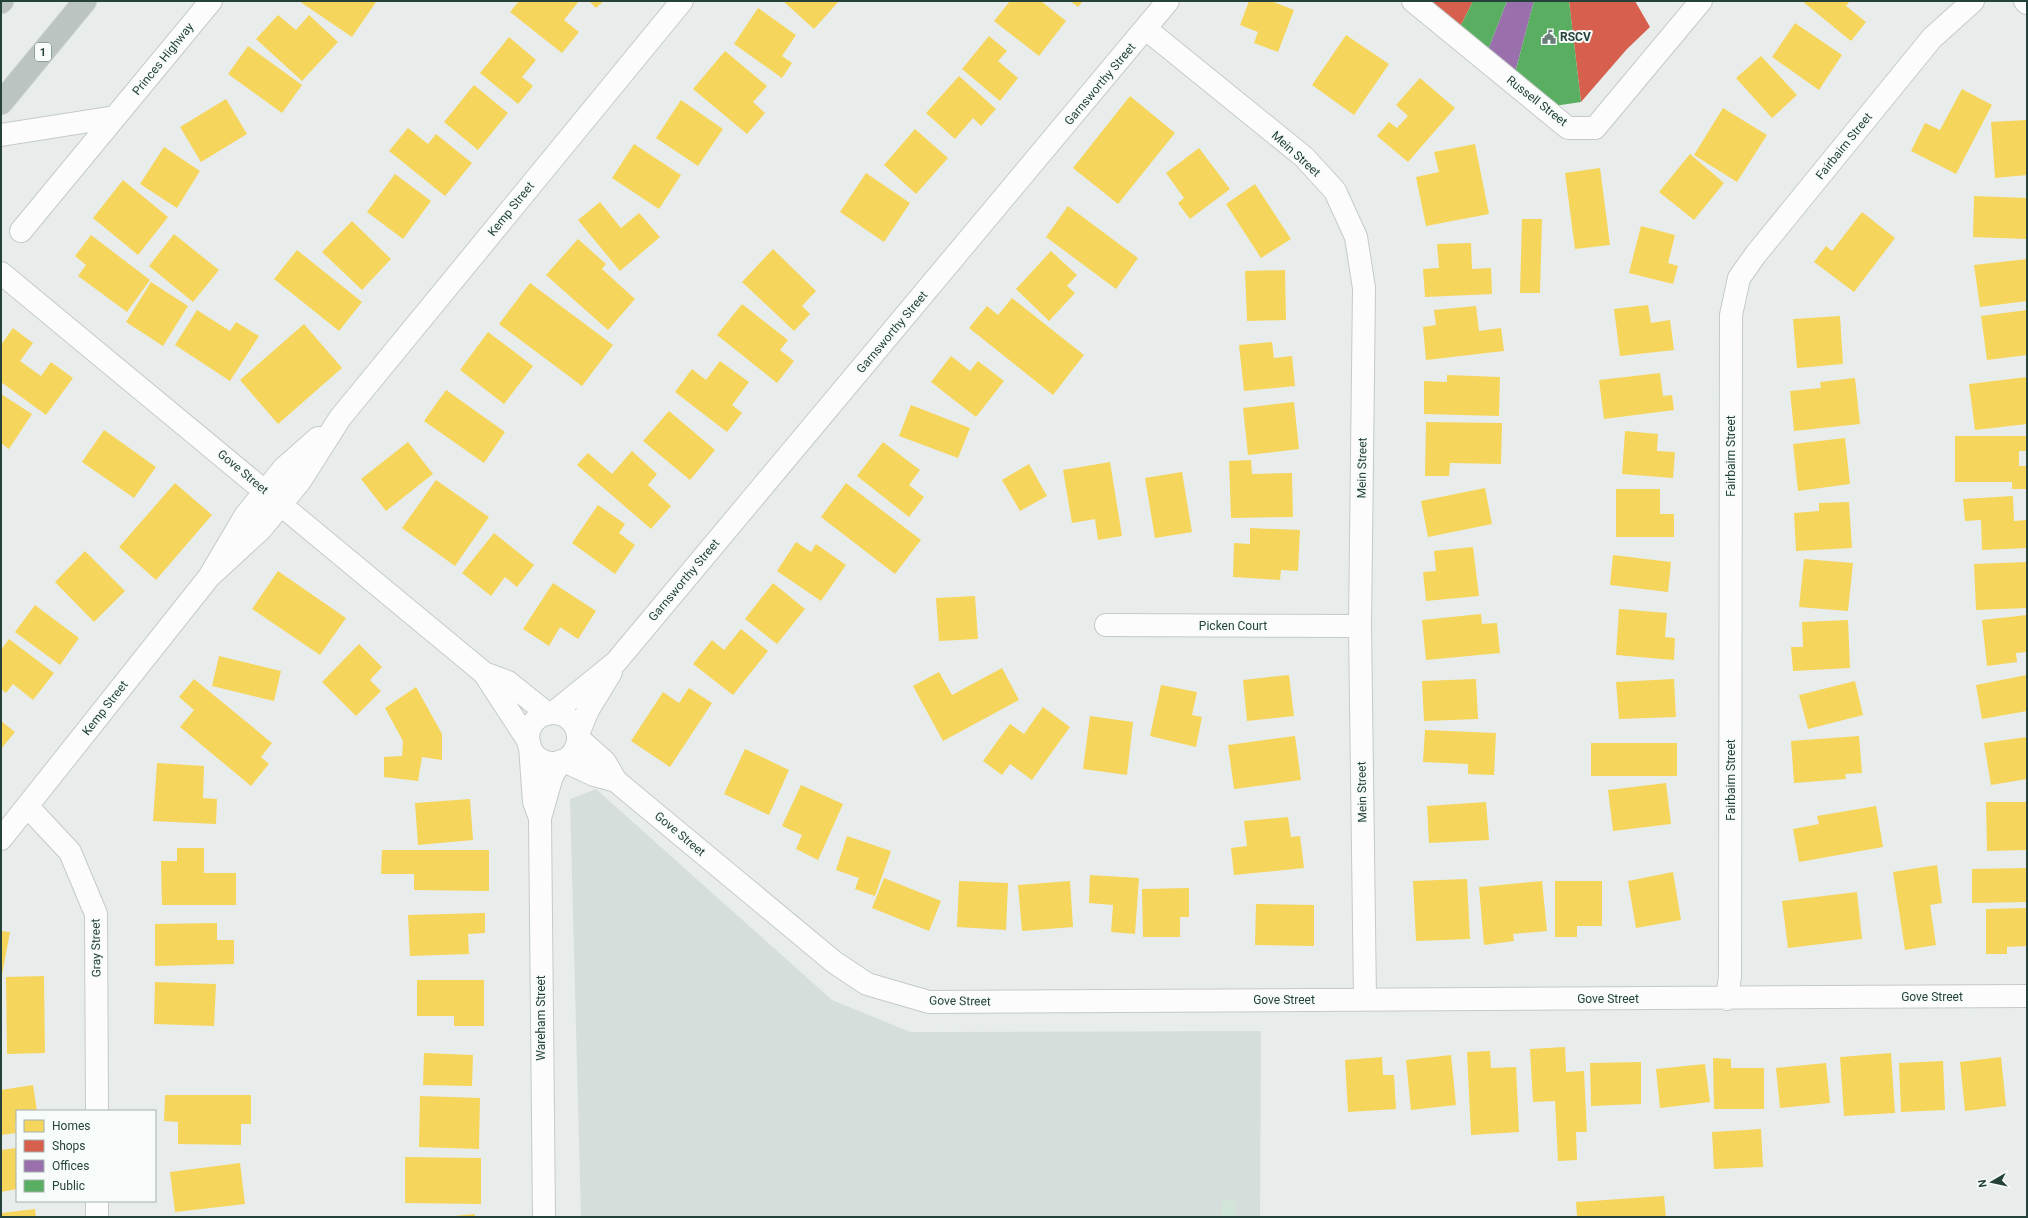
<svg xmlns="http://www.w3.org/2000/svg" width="2028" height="1218" viewBox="0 0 2028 1218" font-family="Roboto,sans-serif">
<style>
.built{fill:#d6dedb}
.green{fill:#d1e6d8}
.homes{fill:#f6d55c}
.shops{fill:#d6604d}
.offices{fill:#9970ab}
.public{fill:#5aae61}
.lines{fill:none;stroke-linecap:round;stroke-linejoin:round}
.minor-casing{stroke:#c5cac8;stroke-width:24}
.highway-casing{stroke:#c3ccc9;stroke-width:24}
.minor{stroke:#fcfcfc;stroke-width:22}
.highway{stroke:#bcc4c2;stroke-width:22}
.labels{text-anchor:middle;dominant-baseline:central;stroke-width:4;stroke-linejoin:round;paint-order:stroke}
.shield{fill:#f7fbf9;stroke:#637a73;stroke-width:1}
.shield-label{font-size:11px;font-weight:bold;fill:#24423a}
.poi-label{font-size:12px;font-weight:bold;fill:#24423a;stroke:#f7fbf9;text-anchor:start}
.street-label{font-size:12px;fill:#24423a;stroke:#f7fbf9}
</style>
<rect width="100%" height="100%" fill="#e8edeb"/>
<path class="built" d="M 596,789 L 832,1000 L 910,1032 L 1261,1031 L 1260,1217 L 581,1217 L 570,799 Z"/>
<path class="green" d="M 1223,1200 L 1236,1201 L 1235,1217 L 1221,1217 Z"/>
<path class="homes" d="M 299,1 L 375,1 L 376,2 L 352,37 Z
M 519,1 L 579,1 L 564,20 L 579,32 L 562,53 L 510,12 Z
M 589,1 L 604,1 L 596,8 Z
M 783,1 L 839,1 L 814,29 Z
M 1010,1 L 1041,1 L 1066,21 L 1039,56 L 994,21 Z
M 1070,1 L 1083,1 L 1078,7 Z
M 1249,1 L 1271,1 L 1294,10 L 1278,52 L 1254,43 L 1258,32 L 1240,25 Z
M 1802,1 L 1850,1 L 1846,6 L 1866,22 L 1851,41 Z
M 758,8 L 796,35 L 782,56 L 792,63 L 782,78 L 734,44 Z
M 278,15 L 296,30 L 309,15 L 338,42 L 302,81 L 256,39 Z
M 1795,23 L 1842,55 L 1819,90 L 1772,57 Z
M 1346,35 L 1389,64 L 1354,115 L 1312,85 Z
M 989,36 L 1007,51 L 998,61 L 1018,78 L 1000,101 L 962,69 Z
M 509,37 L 536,60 L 522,77 L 533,86 L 518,104 L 480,73 Z
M 248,46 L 302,85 L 282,113 L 228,74 Z
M 725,51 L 767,86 L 753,102 L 765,113 L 747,134 L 693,89 Z
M 1761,56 L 1797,95 L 1772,118 L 1736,78 Z
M 959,76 L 996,109 L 981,126 L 973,118 L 955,139 L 926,113 Z
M 1420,78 L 1455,108 L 1408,162 L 1377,136 L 1389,122 L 1397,128 L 1408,116 L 1396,105 Z
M 474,85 L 508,113 L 478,150 L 444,122 Z
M 1962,89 L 1992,105 L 1956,174 L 1911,151 L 1925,123 L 1940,130 Z
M 1130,96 L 1175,133 L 1118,204 L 1073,168 Z
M 226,99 L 247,134 L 201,162 L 180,127 Z
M 681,100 L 723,129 L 698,166 L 656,138 Z
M 1723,108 L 1767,135 L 1737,182 L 1694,155 Z
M 2027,120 L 2027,175 L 1995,178 L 1991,122 Z
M 408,128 L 428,144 L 436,134 L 472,163 L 445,196 L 389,151 Z
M 915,129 L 948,158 L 916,194 L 884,165 Z
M 634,144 L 681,175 L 659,209 L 612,178 Z
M 1475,144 L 1489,214 L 1426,226 L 1416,177 L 1439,172 L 1434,152 Z
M 164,147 L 200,171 L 177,208 L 140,184 Z
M 1199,148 L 1230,189 L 1190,219 L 1178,203 L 1184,198 L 1166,173 Z
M 1690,154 L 1724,183 L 1694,220 L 1659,192 Z
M 1600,168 L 1610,245 L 1575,249 L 1565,173 Z
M 866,173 L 910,203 L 884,242 L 840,212 Z
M 395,174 L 431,201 L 403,239 L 367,212 Z
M 123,180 L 168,217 L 138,255 L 93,218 Z
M 1255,184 L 1291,239 L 1261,258 L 1226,204 Z
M 1974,196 L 2027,198 L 2027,239 L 1973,237 Z
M 600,202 L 621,228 L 639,213 L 660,237 L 620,271 L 578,220 Z
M 1068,206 L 1138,258 L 1116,289 L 1046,237 Z
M 1862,212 L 1895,238 L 1854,292 L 1814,262 L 1826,246 L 1832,251 Z
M 1522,219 L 1542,219 L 1540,293 L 1520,293 Z
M 352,221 L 391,259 L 362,290 L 322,252 Z
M 1641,226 L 1675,235 L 1668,263 L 1678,266 L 1673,284 L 1629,273 Z
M 174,234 L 219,270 L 193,302 L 149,266 Z
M 91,235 L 150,280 L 127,312 L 78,276 L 86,265 L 75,256 Z
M 578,239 L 606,264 L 602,269 L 635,299 L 608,330 L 546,275 Z
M 1471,243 L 1472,269 L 1491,268 L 1492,294 L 1425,297 L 1423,269 L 1439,268 L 1437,244 Z
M 773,249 L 816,291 L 802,306 L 810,314 L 794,331 L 742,282 Z
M 297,250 L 362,302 L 339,331 L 274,279 Z
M 1051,251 L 1077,275 L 1067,286 L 1075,293 L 1049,321 L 1016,289 Z
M 2027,259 L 2027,301 L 1980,307 L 1974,265 Z
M 1285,270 L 1286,320 L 1247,321 L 1245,271 Z
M 151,282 L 188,306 L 163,346 L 126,322 Z
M 530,283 L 613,345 L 582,386 L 499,324 Z
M 1012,298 L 1084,355 L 1053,395 L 969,328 L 987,306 L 998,315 Z
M 742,304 L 788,340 L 780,350 L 794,361 L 777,383 L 717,335 Z
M 1648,305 L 1651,323 L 1670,320 L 1674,350 L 1620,356 L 1614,309 Z
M 1476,306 L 1479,331 L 1501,328 L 1504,351 L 1426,360 L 1423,327 L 1436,325 L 1434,310 Z
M 197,310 L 230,331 L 236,322 L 259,336 L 230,381 L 175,345 Z
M 2027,310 L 2027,355 L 1987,360 L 1981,316 Z
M 1840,316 L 1843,364 L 1797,368 L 1793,319 Z
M 304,324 L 342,368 L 278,424 L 240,380 Z
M 13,328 L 33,343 L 20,361 L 41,376 L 51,362 L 73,378 L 46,415 L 1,382 L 1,345 Z
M 488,332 L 533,366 L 504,404 L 460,370 Z
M 1272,342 L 1274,358 L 1292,356 L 1295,386 L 1244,391 L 1239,345 Z
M 951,356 L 970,371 L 978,361 L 1004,381 L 976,417 L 931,382 Z
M 720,361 L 749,382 L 732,405 L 742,413 L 727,432 L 675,392 L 692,369 L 706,380 Z
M 1660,373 L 1663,396 L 1672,395 L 1674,410 L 1604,419 L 1599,380 Z
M 1447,375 L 1500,377 L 1499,416 L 1424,414 L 1424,381 L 1447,382 Z
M 2027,377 L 2027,424 L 1975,430 L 1969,384 Z
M 1855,378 L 1860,424 L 1794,431 L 1790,391 L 1821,388 L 1820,382 Z
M 446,390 L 505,432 L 484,463 L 424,421 Z
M 1,394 L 32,414 L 9,449 L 1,443 Z
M 1294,402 L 1299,449 L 1248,455 L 1243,408 Z
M 911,405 L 970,428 L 958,458 L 899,436 Z
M 669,411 L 715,450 L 690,480 L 643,441 Z
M 1426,422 L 1502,423 L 1501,464 L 1450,463 L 1449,476 L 1425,476 Z
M 104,430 L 156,467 L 134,498 L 82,462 Z
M 1625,431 L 1658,434 L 1657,451 L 1675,452 L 1673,478 L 1622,474 Z
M 1955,436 L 2027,436 L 2027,451 L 2019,451 L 2019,466 L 2027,466 L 2027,489 L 2012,489 L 2012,482 L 1955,482 Z
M 1845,438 L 1850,484 L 1798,491 L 1793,444 Z
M 408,442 L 433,474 L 386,511 L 361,479 Z
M 883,442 L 920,470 L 909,485 L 924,497 L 909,517 L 857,476 Z
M 632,451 L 657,474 L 648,485 L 671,506 L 651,529 L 577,465 L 588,453 L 612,474 Z
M 1251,460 L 1252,474 L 1292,473 L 1293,517 L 1231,518 L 1229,461 Z
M 1110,462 L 1122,536 L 1098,540 L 1095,519 L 1072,523 L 1063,470 Z
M 1029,464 L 1047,496 L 1020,511 L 1002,480 Z
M 1182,472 L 1192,532 L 1155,538 L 1145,478 Z
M 436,480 L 489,517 L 455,566 L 402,528 Z
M 175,483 L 212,515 L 156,580 L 119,547 Z
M 846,483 L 921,540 L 895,574 L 821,517 Z
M 1485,488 L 1492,524 L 1428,537 L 1421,501 Z
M 1616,489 L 1660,489 L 1660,514 L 1674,514 L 1674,537 L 1616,537 Z
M 2013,496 L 2014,521 L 2027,520 L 2027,548 L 1982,550 L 1981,520 L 1965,521 L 1963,499 Z
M 1849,502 L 1852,548 L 1796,551 L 1794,513 L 1819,511 L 1819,503 Z
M 598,505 L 625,524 L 619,533 L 635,545 L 615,574 L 572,543 Z
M 1250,528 L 1300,530 L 1298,571 L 1281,570 L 1280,580 L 1233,577 L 1234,543 L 1250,544 Z
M 494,533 L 534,565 L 517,587 L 505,577 L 491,596 L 462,573 Z
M 796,542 L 811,552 L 816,544 L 846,565 L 821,601 L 777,571 Z
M 1473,547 L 1479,596 L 1426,601 L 1423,572 L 1436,571 L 1434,551 Z
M 85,551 L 125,591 L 94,622 L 55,582 Z
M 1613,555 L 1671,562 L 1668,592 L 1610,585 Z
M 1804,559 L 1853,563 L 1848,611 L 1799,607 Z
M 2027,562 L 2027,608 L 1976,610 L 1974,564 Z
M 278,571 L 346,618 L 320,655 L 252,609 Z
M 553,583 L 596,611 L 578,639 L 560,627 L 549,646 L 523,629 Z
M 773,583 L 805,609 L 777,644 L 745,619 Z
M 975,596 L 978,639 L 939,641 L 936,598 Z
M 35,605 L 79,638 L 60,665 L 15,632 Z
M 1619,609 L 1667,613 L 1665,637 L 1675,638 L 1674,660 L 1616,655 Z
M 1481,614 L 1482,624 L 1497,623 L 1500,653 L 1426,660 L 1422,620 Z
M 2027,615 L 2027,652 L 2016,653 L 2017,662 L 1987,666 L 1982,620 Z
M 1848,620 L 1850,668 L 1793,671 L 1791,647 L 1803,647 L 1802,622 Z
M 741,629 L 768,651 L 733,695 L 693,664 L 712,640 L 724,650 Z
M 9,639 L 54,673 L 33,700 L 13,684 L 6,693 L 1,689 L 1,650 Z
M 359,644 L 382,667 L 370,680 L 381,691 L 356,716 L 322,682 Z
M 219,656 L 281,671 L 274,701 L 212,686 Z
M 1002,668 L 1019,700 L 943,741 L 913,686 L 939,672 L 952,695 Z
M 1289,675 L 1294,716 L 1247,721 L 1243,680 Z
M 2027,675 L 2027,711 L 1982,719 L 1976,685 Z
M 194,679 L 272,743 L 261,757 L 269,764 L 251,786 L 180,727 L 194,710 L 179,697 Z
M 1476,679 L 1478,719 L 1424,721 L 1422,681 Z
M 1674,679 L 1676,717 L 1619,719 L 1616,682 Z
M 1855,681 L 1863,715 L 1808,729 L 1799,695 Z
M 1161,685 L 1197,692 L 1192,715 L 1202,717 L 1196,747 L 1150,736 Z
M 416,687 L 442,734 L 442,760 L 422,757 L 418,781 L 384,777 L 384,757 L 402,756 L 403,741 L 385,708 Z
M 689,688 L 712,703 L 670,767 L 631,741 L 663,692 L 679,703 Z
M 1043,707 L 1070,727 L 1032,780 L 1010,764 L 1002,775 L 983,761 L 1010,724 L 1024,734 Z
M 1090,716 L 1133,722 L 1127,775 L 1083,769 Z
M 1,721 L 15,732 L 1,749 Z
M 1425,730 L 1496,733 L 1494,775 L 1468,774 L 1468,764 L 1423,762 Z
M 1295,736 L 1301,780 L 1234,789 L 1228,745 Z
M 1859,736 L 1862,773 L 1845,774 L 1846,779 L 1794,783 L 1791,741 Z
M 2027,737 L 2027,779 L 1991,785 L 1984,743 Z
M 1591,743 L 1677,743 L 1677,776 L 1591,776 Z
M 745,749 L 789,770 L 769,815 L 724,794 Z
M 157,763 L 204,766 L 203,798 L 217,799 L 216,824 L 153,821 Z
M 1666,783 L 1671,824 L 1613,831 L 1608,790 Z
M 801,785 L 843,804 L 818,860 L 796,849 L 802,835 L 782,826 Z
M 470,799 L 473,840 L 418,845 L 415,803 Z
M 1486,802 L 1489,840 L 1429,843 L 1427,806 Z
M 1986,802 L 2027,802 L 2027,850 L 1987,851 Z
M 1876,806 L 1883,847 L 1799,862 L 1793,829 L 1819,824 L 1817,816 Z
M 1288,817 L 1291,837 L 1300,836 L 1304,868 L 1234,875 L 1231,848 L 1247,846 L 1244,821 Z
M 847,836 L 891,851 L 875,896 L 855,889 L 859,878 L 836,870 Z
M 177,848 L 204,848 L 204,873 L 236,873 L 236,905 L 162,905 L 161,861 L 177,861 Z
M 382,850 L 489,850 L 489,891 L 414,890 L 414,874 L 381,874 Z
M 1937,865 L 1942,903 L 1930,905 L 1936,945 L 1905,950 L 1893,872 Z
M 2027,868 L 2027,902 L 1972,903 L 1972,869 Z
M 1673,872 L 1681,920 L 1636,928 L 1628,881 Z
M 1090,875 L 1139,878 L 1135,934 L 1111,932 L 1113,905 L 1089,903 Z
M 884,878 L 941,901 L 929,931 L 872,908 Z
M 1467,879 L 1470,939 L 1416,941 L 1413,881 Z
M 959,881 L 1008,883 L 1006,930 L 957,927 Z
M 1070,881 L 1073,927 L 1022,931 L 1018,885 Z
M 1542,881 L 1547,931 L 1513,934 L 1514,941 L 1484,945 L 1479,887 Z
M 1555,881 L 1602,881 L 1602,926 L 1577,926 L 1577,937 L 1555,937 Z
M 1189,888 L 1189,917 L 1180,917 L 1180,937 L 1143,937 L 1142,889 Z
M 1857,892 L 1862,939 L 1788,948 L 1782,901 Z
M 1256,904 L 1314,905 L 1314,946 L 1255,945 Z
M 2027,908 L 2027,946 L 2007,947 L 2007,954 L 1986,954 L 1986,909 Z
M 485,913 L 485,933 L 468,934 L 469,954 L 410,956 L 408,915 Z
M 217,923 L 217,940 L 234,940 L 234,964 L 155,966 L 155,924 Z
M 1,931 L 10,932 L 2,975 L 1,975 Z
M 44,976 L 45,1053 L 7,1054 L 6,977 Z
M 417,980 L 484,980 L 484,1026 L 454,1026 L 454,1016 L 417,1016 Z
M 155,982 L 216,984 L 214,1026 L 154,1024 Z
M 1565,1047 L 1566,1072 L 1584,1071 L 1587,1132 L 1576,1132 L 1577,1160 L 1558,1161 L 1555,1101 L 1533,1102 L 1530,1049 Z
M 1490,1051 L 1491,1068 L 1516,1067 L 1519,1132 L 1471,1135 L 1467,1052 Z
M 424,1053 L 473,1055 L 472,1086 L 423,1085 Z
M 1891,1053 L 1895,1113 L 1844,1116 L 1840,1057 Z
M 1451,1055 L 1456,1105 L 1411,1110 L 1406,1060 Z
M 1382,1057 L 1383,1075 L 1394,1075 L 1396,1109 L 1348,1112 L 1345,1060 Z
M 2001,1057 L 2006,1106 L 1965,1111 L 1960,1062 Z
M 1713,1058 L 1731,1059 L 1731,1068 L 1764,1068 L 1764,1109 L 1714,1109 Z
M 1943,1061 L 1945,1110 L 1901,1112 L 1899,1063 Z
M 1641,1062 L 1641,1104 L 1591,1106 L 1590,1063 Z
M 1826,1063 L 1830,1103 L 1780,1108 L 1776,1068 Z
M 1705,1064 L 1710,1102 L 1660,1108 L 1656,1069 Z
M 33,1085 L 37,1111 L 17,1111 L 17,1123 L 15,1123 L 16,1133 L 1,1135 L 1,1090 Z
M 165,1095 L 251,1095 L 251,1124 L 241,1124 L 241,1145 L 178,1144 L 178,1122 L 164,1121 Z
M 420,1096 L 480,1098 L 479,1149 L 419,1147 Z
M 1761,1129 L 1763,1167 L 1714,1169 L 1712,1132 Z
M 17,1148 L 17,1189 L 1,1192 L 1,1150 Z
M 405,1157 L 481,1158 L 481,1204 L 405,1203 Z
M 240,1163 L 245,1204 L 175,1212 L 170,1172 Z
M 1664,1196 L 1666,1217 L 1577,1217 L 1576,1202 Z
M 35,1209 L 36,1217 L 1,1217 L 1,1213 Z
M 475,1214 L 475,1217 L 454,1217 L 454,1216 Z"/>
<path class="shops" d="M 1429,1 L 1473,1 L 1459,29 Z
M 1569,1 L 1635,1 L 1650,27 L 1627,49 L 1581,102 Z"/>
<path class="offices" d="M 1507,1 L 1534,1 L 1515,73 L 1487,52 Z"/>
<path class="public" d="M 1473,1 L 1507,1 L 1487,52 L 1459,29 Z
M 1534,1 L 1569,1 L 1581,102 L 1554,106 L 1515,73 Z"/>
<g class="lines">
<defs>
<path id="minor" d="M 1413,1 L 1568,128 L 1595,128 L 1701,1
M 2025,1 L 2027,3
M 1146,29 L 1304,157 L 1335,191 L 1356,237 L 1364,288 L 1360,626 L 1365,999
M 1,135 L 115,117
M 21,231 L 211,1
M 1,273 L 484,673 L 529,742
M 209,577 L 261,529 L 300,481 L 340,418 L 682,1
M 1106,625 L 1360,626
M 484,673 L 508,682 L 548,714
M 553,713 L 616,662 L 1168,1
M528 738a25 25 0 1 1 50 0a25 25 0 1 1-50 0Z
M 578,734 L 588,710 L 611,672
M 578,738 L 605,762 L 616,781 L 834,962 L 867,984 L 929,1002 L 2027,996
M 530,746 L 534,802 L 540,818 L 544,1217
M 564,761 L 594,775 L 616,781
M 28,807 L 70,852 L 96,914 L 97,1111
M 540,818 L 552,776 L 561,761
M 1,839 L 209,577 L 245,516 L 284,468 L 318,438
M 1727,999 L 1730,976 L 1731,315 L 1739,278 L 1756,254 L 1932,38 L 1973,1
M 97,1201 L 97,1217"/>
<path id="highway" d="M 1,2 L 2,1
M 1,103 L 85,1"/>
</defs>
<use href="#minor" class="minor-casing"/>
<use href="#highway" class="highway-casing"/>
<use href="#minor" class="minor"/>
<use href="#highway" class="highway"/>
</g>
<defs>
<symbol id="civic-bare" viewBox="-9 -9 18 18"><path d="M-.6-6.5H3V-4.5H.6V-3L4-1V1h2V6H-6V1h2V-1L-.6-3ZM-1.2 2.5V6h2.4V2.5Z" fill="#697e78" stroke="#f7fbf9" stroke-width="2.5" paint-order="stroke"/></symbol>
</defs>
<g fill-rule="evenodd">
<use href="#civic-bare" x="1539" y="27" width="20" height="20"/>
</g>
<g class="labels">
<rect class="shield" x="35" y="43" width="16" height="18" rx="3"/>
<g class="shield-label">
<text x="43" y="52">1</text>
</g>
<g class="poi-label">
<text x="1560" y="37">RSCV</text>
</g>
<g class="street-label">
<text transform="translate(163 59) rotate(-51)">Princes Highway</text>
<text transform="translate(1100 84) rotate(-50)">Garnsworthy Street</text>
<text transform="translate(1537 101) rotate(38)">Russell Street</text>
<text transform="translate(1844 146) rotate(-51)">Fairbairn Street</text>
<text transform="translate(1296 154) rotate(42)">Mein Street</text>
<text transform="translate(511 209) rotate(-51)">Kemp Street</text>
<text transform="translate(892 332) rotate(-50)">Garnsworthy Street</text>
<text transform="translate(1731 456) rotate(-90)">Fairbairn Street</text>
<text transform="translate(1362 468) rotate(-89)">Mein Street</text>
<text transform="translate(243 472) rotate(40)">Gove Street</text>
<text transform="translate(684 580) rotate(-50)">Garnsworthy Street</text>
<text x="1233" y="626">Picken Court</text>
<text transform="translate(105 708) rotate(-52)">Kemp Street</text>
<text transform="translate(1731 780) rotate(-90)">Fairbairn Street</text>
<text transform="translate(1362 792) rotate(-91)">Mein Street</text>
<text transform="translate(680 834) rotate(40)">Gove Street</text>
<text transform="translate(96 948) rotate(-91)">Gray Street</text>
<text x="1932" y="997">Gove Street</text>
<text x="1608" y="999">Gove Street</text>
<text x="1284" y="1000">Gove Street</text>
<text transform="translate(960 1001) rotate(1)">Gove Street</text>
<text transform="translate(541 1018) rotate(-90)">Wareham Street</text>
</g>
</g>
<rect width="2028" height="1218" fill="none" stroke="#24423a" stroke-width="4"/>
<rect x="16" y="1110" width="140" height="92" fill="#f7fbf9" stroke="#a3b1ad"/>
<rect x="24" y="1120" width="20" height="12" fill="#f6d55c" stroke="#a3b1ad"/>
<text x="52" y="1130" font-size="12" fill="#24423a">Homes</text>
<rect x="24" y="1140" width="20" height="12" fill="#d6604d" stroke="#a3b1ad"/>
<text x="52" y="1150" font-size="12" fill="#24423a">Shops</text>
<rect x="24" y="1160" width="20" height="12" fill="#9970ab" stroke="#a3b1ad"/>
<text x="52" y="1170" font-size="12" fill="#24423a">Offices</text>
<rect x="24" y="1180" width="20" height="12" fill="#5aae61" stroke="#a3b1ad"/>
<text x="52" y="1190" font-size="12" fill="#24423a">Public</text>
<g transform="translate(1992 1182) rotate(261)" stroke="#f7fbf9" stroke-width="3" paint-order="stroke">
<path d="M0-3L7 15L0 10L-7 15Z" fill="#24423a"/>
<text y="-6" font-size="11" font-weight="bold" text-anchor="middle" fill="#24423a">N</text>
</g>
</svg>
